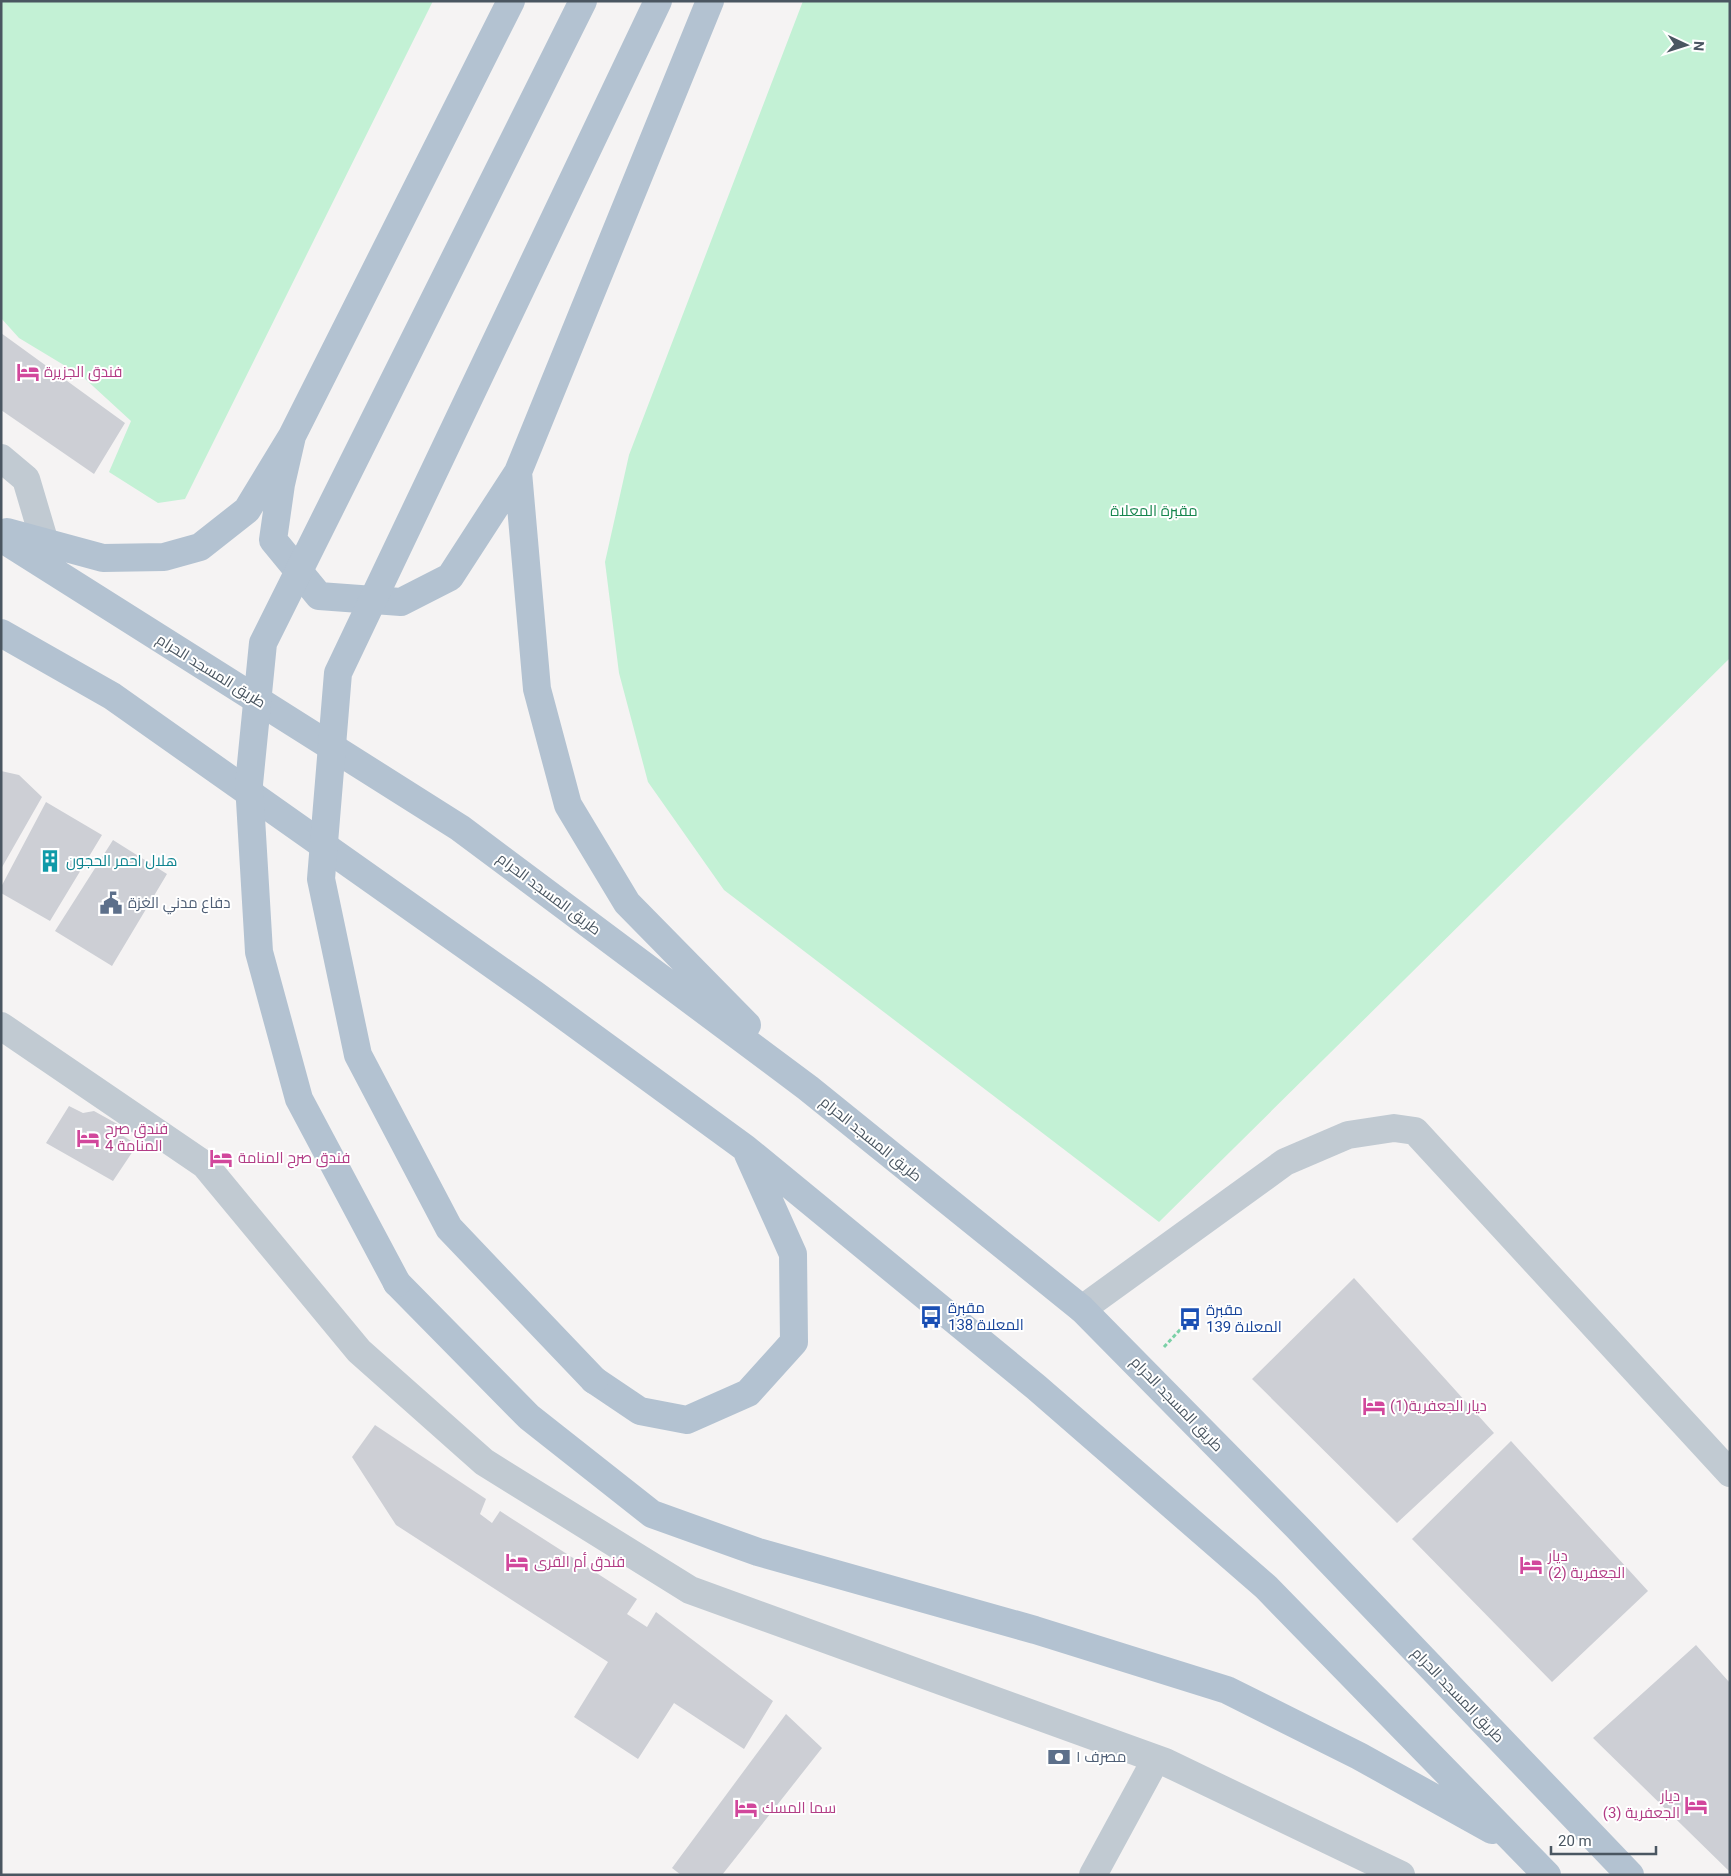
<svg xmlns="http://www.w3.org/2000/svg" width="1731" height="1876" viewBox="0 0 1731 1876" font-family="Roboto,Cairo,sans-serif">
<style>
.green{fill:#c3f1d5}
.building{fill:#cdcfd5}
.lines{fill:none;stroke-linecap:round;stroke-linejoin:round}
.path{stroke:#7ad0a6;stroke-width:3;stroke-dasharray:4 2.5;stroke-linecap:butt}
.minor{stroke:#c1cad2;stroke-width:28}
.primary{stroke:#b3c2d1;stroke-width:28}
.primary-bridge{stroke:#b3c2d1;stroke-width:28}
.labels{text-anchor:middle;dominant-baseline:central;stroke-width:4;stroke-linejoin:round;paint-order:stroke}
.hotel-label{font-size:15px;fill:#b23c85;stroke:#fff;text-anchor:start}
.park-label{font-size:15px;fill:#17864f;stroke:#fff}
.street-label{font-size:15px;fill:#4a5661;stroke:#fff}
.culture-label{font-size:15px;fill:#0d838f;stroke:#fff;text-anchor:start}
.service-label{font-size:15px;fill:#4e5e75;stroke:#fff;text-anchor:start}
.transit-label{font-size:15px;fill:#164399;stroke:#fff;text-anchor:start}
</style>
<rect width="100%" height="100%" fill="#f5f3f3"/>
<path class="green" d="M 1,1 L 433,1 L 185,499 L 158,503 L 109,472 L 131,421 L 82,376 L 19,338 L 1,318 Z
M 803,1 L 1730,1 L 1730,658 L 1159,1222 L 724,890 L 648,782 L 619,673 L 605,562 L 629,455 Z"/>
<path class="building" d="M 1,333 L 125,423 L 94,474 L 1,410 Z
M 1,771 L 19,775 L 42,797 L 1,869 Z
M 46,802 L 102,835 L 50,921 L 1,893 L 1,887 Z
M 113,840 L 167,874 L 112,966 L 55,931 Z
M 69,1106 L 83,1113 L 94,1111 L 121,1126 L 119,1133 L 137,1145 L 113,1181 L 46,1143 Z
M 1354,1278 L 1494,1433 L 1397,1523 L 1252,1379 Z
M 375,1425 L 486,1499 L 480,1514 L 492,1523 L 500,1511 L 637,1599 L 627,1614 L 647,1627 L 656,1612 L 773,1701 L 744,1749 L 674,1703 L 638,1759 L 574,1717 L 608,1662 L 396,1525 L 352,1457 Z
M 1511,1441 L 1648,1591 L 1552,1682 L 1412,1539 Z
M 1696,1645 L 1730,1683 L 1730,1872 L 1593,1738 Z
M 786,1714 L 822,1748 L 722,1875 L 681,1875 L 672,1868 Z"/>
<g class="lines">
<path class="path" d="M 1164,1347 L 1190,1319"/>
<path class="minor" d="M 1,458 L 26,479 L 45,543
M 1,1026 L 205,1165 L 359,1351 L 484,1462 L 690,1590 L 1165,1762 L 1401,1875
M 1082,1309 L 1285,1162 L 1348,1135 L 1394,1128 L 1415,1131 L 1730,1473
M 1093,1875 L 1156,1759"/>
<path class="primary" d="M 292,436 L 281,484 L 273,540 L 319,596 L 401,602 L 450,577 L 518,472 L 710,1
M 518,472 L 537,689 L 568,805 L 627,903 L 747,1025
M 7,532 L 103,558 L 164,557 L 200,547 L 247,510 L 292,436 L 511,1
M 1,538 L 460,828 L 808,1088 L 1082,1309 L 1297,1527 L 1630,1875
M 1,633 L 112,696 L 534,994 L 745,1148 L 1036,1387 L 1266,1587 L 1547,1875
M 397,1283 L 529,1417 L 652,1514 L 758,1552 L 1035,1630 L 1227,1690 L 1359,1756 L 1492,1830
M 594,1380 L 640,1411 L 687,1420 L 748,1393 L 794,1342 L 793,1254 L 748,1154"/>
<path class="primary-bridge" d="M 397,1283 L 299,1099 L 259,952 L 249,784 L 263,643 L 583,1
M 594,1380 L 449,1228 L 358,1055 L 321,879 L 338,673 L 658,1"/>
</g>
<defs>
<symbol id="hotel-bare" viewBox="-9 -9 18 18"><path d="M-6-4.5h1.5V1H6V5H4.5V3h-9V5H-6ZM-4 0a1.8 1.8 0 1 1 3.6 0ZM.5 0V-2.5h3Q6-2.5 6 0Z" fill="#d1479c" stroke="#fff" stroke-width="2.5" paint-order="stroke"/></symbol>
<symbol id="building-bare" viewBox="-9 -9 18 18"><path d="M-4-6H4V6H1V3H-1V6H-4ZM-2.5-4.3h1.7v1.8h-1.7ZM.8-4.3h1.7v1.8H.8ZM-2.5-1h1.7V.8h-1.7ZM.8-1h1.7V.8H.8Z" fill="#0f9aa8" stroke="#fff" stroke-width="2.5" paint-order="stroke"/></symbol>
<symbol id="civic-bare" viewBox="-9 -9 18 18"><path d="M-.6-6.5H3V-4.5H.6V-3L4-1V1h2V6H-6V1h2V-1L-.6-3ZM-1.2 2.5V6h2.4V2.5Z" fill="#5c6f8a" stroke="#fff" stroke-width="2.5" paint-order="stroke"/></symbol>
<symbol id="bus-bare" viewBox="-9 -9 18 18"><path d="M-5-6H5V4H4V6H2V4H-2V6H-4V4H-5ZM-3.5-4V0h7V-4ZM-3.5 1.2v1.5H-2V1.2ZM2 1.2v1.5H3.5V1.2Z" fill="#1a4fb4" stroke="#fff" stroke-width="2.5" paint-order="stroke"/></symbol>
<symbol id="bank-bare" viewBox="-9 -9 18 18"><path d="M-6-4H6V4H-6ZM0-2.3a2.3 2.3 0 1 0 0 4.6a2.3 2.3 0 1 0 0-4.6Z" fill="#5c6f8a" stroke="#fff" stroke-width="2.5" paint-order="stroke"/></symbol>
</defs>
<g fill-rule="evenodd">
<use href="#hotel-bare" x="12" y="356" width="32" height="32"/>
<use href="#building-bare" x="34" y="845" width="32" height="32"/>
<use href="#civic-bare" x="95" y="887" width="32" height="32"/>
<use href="#hotel-bare" x="72" y="1122" width="32" height="32"/>
<use href="#hotel-bare" x="205" y="1142" width="32" height="32"/>
<use href="#bus-bare" x="915" y="1301" width="32" height="32"/>
<use href="#bus-bare" x="1174" y="1303" width="32" height="32"/>
<use href="#hotel-bare" x="1358" y="1390" width="32" height="32"/>
<use href="#hotel-bare" x="501" y="1546" width="32" height="32"/>
<use href="#hotel-bare" x="1515" y="1549" width="32" height="32"/>
<use href="#bank-bare" x="1043" y="1741" width="32" height="32"/>
<use href="#hotel-bare" x="1680" y="1789" width="32" height="32"/>
<use href="#hotel-bare" x="730" y="1792" width="32" height="32"/>
</g>
<g class="labels">
<g class="hotel-label">
<text x="44" y="372">فندق الجزيرة</text>
<text x="105" y="1129">فندق صرح<tspan x="105" dy="17">المنامة 4</tspan></text>
<text x="238" y="1158">فندق صرح المنامة</text>
<text x="1390" y="1406">ديار الجعفرية(1)</text>
<text x="1548" y="1556">ديار<tspan x="1548" dy="17">الجعفرية (2)</tspan></text>
<text x="534" y="1562">فندق أم القرى</text>
<text x="1680" y="1796" text-anchor="end">ديار<tspan x="1680" dy="17">الجعفرية (3)</tspan></text>
<text x="762" y="1808">سما المسك</text>
</g>
<g class="park-label">
<text x="1154" y="511">مقبرة المعلاة</text>
</g>
<g class="street-label">
<text transform="translate(211 671) rotate(32)">طريق المسجد الحرام</text>
<text transform="translate(549 894) rotate(37)">طريق المسجد الحرام</text>
<text transform="translate(871 1139) rotate(39)">طريق المسجد الحرام</text>
<text transform="translate(1177 1404) rotate(46)">طريق المسجد الحرام</text>
<text transform="translate(1458 1695) rotate(46)">طريق المسجد الحرام</text>
</g>
<g class="culture-label">
<text x="66" y="861">هلال احمر الحجون</text>
</g>
<g class="service-label">
<text x="128" y="903">دفاع مدني الغزة</text>
<text x="1076" y="1757">مصرف ١</text>
</g>
<g class="transit-label">
<text x="948" y="1308">مقبرة<tspan x="948" dy="17">المعلاة 138</tspan></text>
<text x="1206" y="1310">مقبرة<tspan x="1206" dy="17">المعلاة 139</tspan></text>
</g>
</g>
<rect width="1731" height="1876" fill="none" stroke="#4a5661" stroke-width="5"/>
<g transform="translate(1686 45) rotate(94)" stroke="#ffffff" stroke-width="4" paint-order="stroke">
<path d="M0-4L9 19L0 12L-9 19Z" fill="#4a5661"/>
<text y="-8" font-size="14" font-weight="bold" text-anchor="middle" fill="#4a5661">N</text>
</g>
<path d="M1551 1846v8h105v-8" fill="none" stroke="#4a5661" stroke-width="2.5"/>
<text x="1558" y="1846" font-size="15" fill="#4a5661" stroke="#ffffff" stroke-width="4" paint-order="stroke">20 m</text>
</svg>
